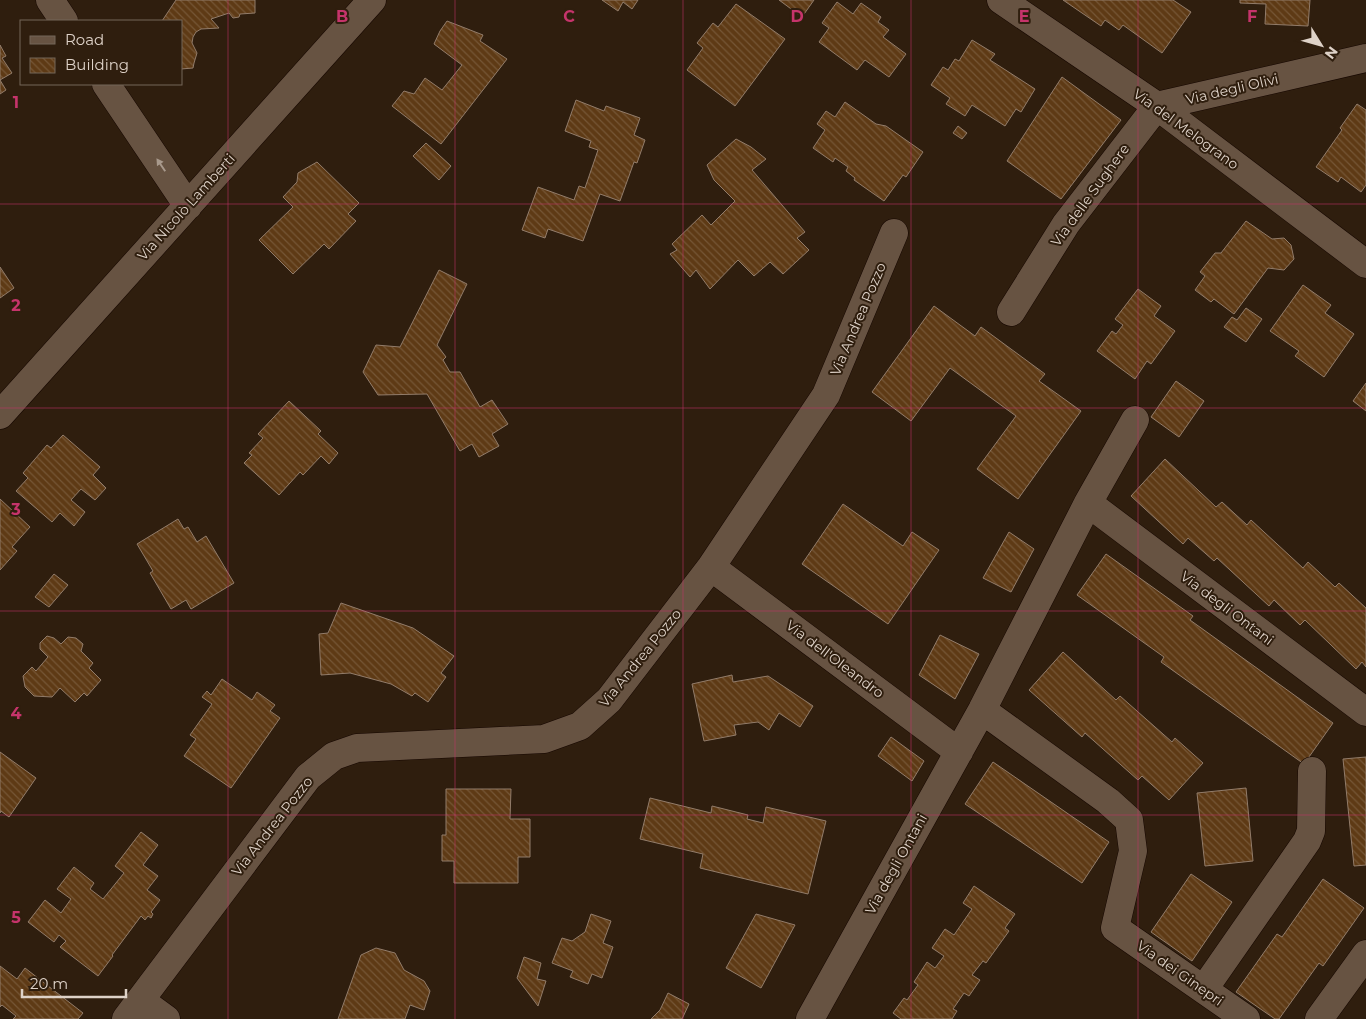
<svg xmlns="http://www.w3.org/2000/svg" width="1366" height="1019" viewBox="0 0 1366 1019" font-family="Montserrat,sans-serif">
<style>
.building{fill:url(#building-back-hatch);stroke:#927c6a}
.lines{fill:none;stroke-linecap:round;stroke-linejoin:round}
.street-casing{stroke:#160700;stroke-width:29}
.street{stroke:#675342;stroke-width:28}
.oneway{fill:#a8998c}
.grid{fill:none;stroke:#c6346b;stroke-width:1;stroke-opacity:0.55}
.labels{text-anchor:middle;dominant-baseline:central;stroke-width:4;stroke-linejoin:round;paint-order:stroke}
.street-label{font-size:14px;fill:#ded2c8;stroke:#2f1e0e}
.grid-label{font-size:16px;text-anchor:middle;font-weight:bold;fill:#c6346b;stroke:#2f1e0e;stroke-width:4;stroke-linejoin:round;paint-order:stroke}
</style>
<defs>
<pattern id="building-back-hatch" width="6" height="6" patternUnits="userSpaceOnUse" patternTransform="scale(1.25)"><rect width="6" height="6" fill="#5e3a15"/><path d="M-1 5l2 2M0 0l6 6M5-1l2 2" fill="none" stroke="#755636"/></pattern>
</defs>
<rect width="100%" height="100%" fill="#2f1e0e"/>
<path class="building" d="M 176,0 L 255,0 L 255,13 L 240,14 L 239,17 L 233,18 L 229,13 L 211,19 L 219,28 L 201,29 L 196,32 L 193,37 L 192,43 L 197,53 L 194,63 L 193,68 L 181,69 L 181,21 L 162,21 Z
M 602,0 L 638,0 L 632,9 L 623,2 L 618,11 Z
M 779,0 L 814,0 L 802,17 Z
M 1063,0 L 1173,0 L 1191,12 L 1162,53 L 1123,25 L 1119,30 L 1105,20 L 1101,26 Z
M 1240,0 L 1310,0 L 1308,26 L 1265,24 L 1266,4 L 1240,3 Z
M 837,2 L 853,14 L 861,3 L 881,17 L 878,22 L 889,30 L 883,37 L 906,54 L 889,77 L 865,60 L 857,70 L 819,42 L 829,28 L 822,23 Z
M 736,4 L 785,39 L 735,106 L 687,70 L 703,48 L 697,43 L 713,23 L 718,27 Z
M 447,21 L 483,35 L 480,41 L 507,59 L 441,144 L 392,106 L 404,91 L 414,94 L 425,78 L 442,90 L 462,65 L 434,44 L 440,31 Z
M 972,40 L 995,54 L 990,60 L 1035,89 L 1021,112 L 1016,109 L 1005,126 L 972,105 L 965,116 L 946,104 L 950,98 L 931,85 L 943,67 L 948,70 L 955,59 L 959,61 Z
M 0,45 L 6,56 L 2,58 L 12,73 L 0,80 L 6,90 L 0,94 Z
M 1062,77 L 1121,120 L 1061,199 L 1007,161 Z
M 576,100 L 604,111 L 606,106 L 640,118 L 634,135 L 645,140 L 637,163 L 634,162 L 620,201 L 600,194 L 583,241 L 548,229 L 545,238 L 522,230 L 538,187 L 574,200 L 579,186 L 585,188 L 598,150 L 589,147 L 591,141 L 565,131 Z
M 845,102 L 876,124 L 886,126 L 923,152 L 906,177 L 903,175 L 884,201 L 854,180 L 855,178 L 846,171 L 848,167 L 835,158 L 833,162 L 813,148 L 825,130 L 817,124 L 826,111 L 835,117 Z
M 1357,104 L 1366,110 L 1366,185 L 1361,192 L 1341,177 L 1338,182 L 1316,167 L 1342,130 L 1340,128 Z
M 958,126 L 967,133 L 962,139 L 953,133 Z
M 736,139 L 751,147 L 766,159 L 752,170 L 805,232 L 797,238 L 809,250 L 783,274 L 770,262 L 754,276 L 738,260 L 710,289 L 696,270 L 690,277 L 670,254 L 677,250 L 672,244 L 702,215 L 711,225 L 735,201 L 714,180 L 707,165 Z
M 426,143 L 451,166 L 439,180 L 413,156 Z
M 317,162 L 359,203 L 348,214 L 356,221 L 329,249 L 324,244 L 293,274 L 259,240 L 293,207 L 283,197 L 297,182 L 298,173 Z
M 1246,221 L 1272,239 L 1284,238 L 1291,245 L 1294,259 L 1284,270 L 1268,268 L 1234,314 L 1214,299 L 1211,302 L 1195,290 L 1205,276 L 1200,272 L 1215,253 L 1221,253 Z
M 0,267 L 14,288 L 0,298 Z
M 439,270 L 467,284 L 437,345 L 446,357 L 443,360 L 450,372 L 460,372 L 480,407 L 492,400 L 508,424 L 492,434 L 499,446 L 479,457 L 472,444 L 460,451 L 427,394 L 378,395 L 363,372 L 376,345 L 400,347 Z
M 1303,285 L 1331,305 L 1325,313 L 1354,334 L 1324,377 L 1295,356 L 1299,351 L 1270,331 Z
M 1138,289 L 1161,306 L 1154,316 L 1175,331 L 1151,364 L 1147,361 L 1135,379 L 1097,351 L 1112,331 L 1116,334 L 1123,325 L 1115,319 Z
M 934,306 L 975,336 L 981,327 L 1045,374 L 1039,381 L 1081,411 L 1018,499 L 977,469 L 1016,416 L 950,368 L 911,421 L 872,392 Z
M 1246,308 L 1262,319 L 1246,342 L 1224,327 L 1232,317 L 1237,320 Z
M 1176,381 L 1204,401 L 1179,437 L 1151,417 Z
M 1366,383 L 1366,411 L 1353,401 Z
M 289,401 L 321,431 L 318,434 L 338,453 L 329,464 L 321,456 L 303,475 L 300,472 L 279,495 L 244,463 L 252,455 L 249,453 L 263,438 L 258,434 Z
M 63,435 L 100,467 L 93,475 L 106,488 L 95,500 L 81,489 L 71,500 L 85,512 L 74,526 L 60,513 L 52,522 L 16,491 L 28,478 L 23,473 L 47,445 L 51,448 Z
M 1165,459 L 1216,507 L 1222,502 L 1247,525 L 1251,520 L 1303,568 L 1308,562 L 1335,587 L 1339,583 L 1366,608 L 1366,667 L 1362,662 L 1356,669 L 1305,620 L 1300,625 L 1274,600 L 1269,606 L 1217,558 L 1214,561 L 1188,538 L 1183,544 L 1131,496 Z
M 0,499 L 30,527 L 12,547 L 17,551 L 0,570 Z
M 843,504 L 903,546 L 912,532 L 939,550 L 888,624 L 802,564 Z
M 178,519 L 184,529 L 188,527 L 197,542 L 206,536 L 234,583 L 191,609 L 186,600 L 171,609 L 150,573 L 153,571 L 137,544 Z
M 1009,532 L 1034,549 L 1011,592 L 983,578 Z
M 1106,554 L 1193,616 L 1190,620 L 1333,723 L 1304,764 L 1161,662 L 1164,657 L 1077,595 Z
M 54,574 L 68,585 L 49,607 L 35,597 Z
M 341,603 L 413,628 L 454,656 L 441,673 L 446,677 L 428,702 L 415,693 L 412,696 L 391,684 L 350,673 L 321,675 L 319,634 L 328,633 Z
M 940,635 L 979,654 L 955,699 L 919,675 Z
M 47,636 L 54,638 L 61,644 L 68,637 L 76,638 L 83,644 L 81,651 L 93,663 L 89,668 L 101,680 L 87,696 L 84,693 L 75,702 L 60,688 L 52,697 L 34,696 L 25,687 L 23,676 L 32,667 L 36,671 L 48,657 L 40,649 L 40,643 Z
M 1063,652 L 1116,700 L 1120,696 L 1172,742 L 1175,738 L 1203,763 L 1169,800 L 1142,776 L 1138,780 L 1085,733 L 1082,737 L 1029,690 Z
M 732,675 L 733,682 L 768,676 L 813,706 L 800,727 L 779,713 L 769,730 L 758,722 L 734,725 L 736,735 L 704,741 L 692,684 Z
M 222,679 L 252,700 L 257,692 L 275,705 L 270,711 L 280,718 L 231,788 L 184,756 L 196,739 L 190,735 L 212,704 L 202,697 L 207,691 L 211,695 Z
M 891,737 L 924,761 L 912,781 L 878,756 Z
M 0,752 L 36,778 L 9,817 L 1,811 L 0,813 Z
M 1366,757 L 1366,865 L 1354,866 L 1343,759 Z
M 993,762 L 1109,842 L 1082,883 L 965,804 Z
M 1246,788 L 1253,861 L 1205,866 L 1197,793 Z
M 446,789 L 511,789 L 510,819 L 530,819 L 530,857 L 518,857 L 518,883 L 454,883 L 454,861 L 442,861 L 442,835 L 446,835 Z
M 650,798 L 711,813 L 712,806 L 748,815 L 747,819 L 763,823 L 766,807 L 826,821 L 808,894 L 700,868 L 703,854 L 640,839 Z
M 141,832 L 158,845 L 143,865 L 158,876 L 147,890 L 160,900 L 151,912 L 153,914 L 151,918 L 148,916 L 145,920 L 141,916 L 112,955 L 113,956 L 98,976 L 60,947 L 66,941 L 59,935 L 54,942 L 28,922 L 45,900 L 61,913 L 71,899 L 57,889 L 74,867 L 94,883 L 90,889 L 103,899 L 124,873 L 115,866 Z
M 1191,874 L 1232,902 L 1192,961 L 1151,932 Z
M 1323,879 L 1364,908 L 1323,966 L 1319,963 L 1279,1019 L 1275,1019 L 1236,992 L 1277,934 L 1282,937 Z
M 974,886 L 1015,914 L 1005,928 L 1009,931 L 986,963 L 983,961 L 972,975 L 980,980 L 969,996 L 964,993 L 953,1009 L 957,1011 L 952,1019 L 901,1019 L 893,1013 L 904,998 L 907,1000 L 918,985 L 914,982 L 927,962 L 935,968 L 944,956 L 932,948 L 945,929 L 954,935 L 972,909 L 963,903 Z
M 591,914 L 611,921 L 603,943 L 613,947 L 602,978 L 592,974 L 588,984 L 570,977 L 573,971 L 552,963 L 562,938 L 572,941 L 585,932 Z
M 756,914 L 795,925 L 761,988 L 726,968 Z
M 376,948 L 395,953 L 404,970 L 424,981 L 430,991 L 424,1010 L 410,1005 L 405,1019 L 338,1019 L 361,955 Z
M 524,957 L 541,963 L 537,979 L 546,981 L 538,1006 L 517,978 Z
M 0,966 L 17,979 L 25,968 L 83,1013 L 78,1019 L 13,1019 L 16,1016 L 2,1005 L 0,1007 Z
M 668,993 L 689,1004 L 682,1019 L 651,1019 L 660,1010 Z"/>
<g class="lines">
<defs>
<path id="street" d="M 50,0 L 64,21
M 1001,0 L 1157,106 L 1366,264
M 106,84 L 188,206
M 1011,312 L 1066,224 L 1157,106 L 1366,58
M 0,415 L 372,0
M 1088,503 L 1366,712
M 711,567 L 959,752
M 982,710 L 1108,801 L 1129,820 L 1133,851 L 1115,928 L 1246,1019
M 1204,989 L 1307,841 L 1311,831 L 1312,771
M 140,1000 L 166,1019
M 126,1019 L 308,777 L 334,756 L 357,748 L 544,739 L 580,726 L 609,700 L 711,567 L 826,395 L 894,233
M 810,1019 L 982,710 L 1088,503 L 1135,420
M 1319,1019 L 1366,954"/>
</defs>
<use href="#street" class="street-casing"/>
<use href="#street" class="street"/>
</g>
<defs><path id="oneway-solid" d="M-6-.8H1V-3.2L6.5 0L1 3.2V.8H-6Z" transform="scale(1.25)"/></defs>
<use class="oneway" href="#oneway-solid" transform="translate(161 165) rotate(-124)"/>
<path class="grid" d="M 228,0 L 228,1019M 455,0 L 455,1019M 683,0 L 683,1019M 911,0 L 911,1019M 1138,0 L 1138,1019M 0,204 L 1366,204M 0,408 L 1366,408M 0,611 L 1366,611M 0,815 L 1366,815"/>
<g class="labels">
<g class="street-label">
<text transform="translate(1232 89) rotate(-13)">Via degli Olivi</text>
<text transform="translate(1186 129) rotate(36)">Via del Melograno</text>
<text transform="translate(1090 195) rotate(-54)">Via delle Sughere</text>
<text transform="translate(186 207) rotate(-48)">Via Nicolò Lamberti</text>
<text transform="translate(858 319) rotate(-67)">Via Andrea Pozzo</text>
<text transform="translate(1227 608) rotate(37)">Via degli Ontani</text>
<text transform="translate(640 658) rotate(-51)">Via Andrea Pozzo</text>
<text transform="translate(835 659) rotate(37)">Via dell'Oleandro</text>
<text transform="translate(272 826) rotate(-52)">Via Andrea Pozzo</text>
<text transform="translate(896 864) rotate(-61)">Via degli Ontani</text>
<text transform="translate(1180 973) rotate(35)">Via dei Ginepri</text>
</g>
</g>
<g class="grid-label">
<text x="342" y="22">B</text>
<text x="569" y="22">C</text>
<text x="797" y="22">D</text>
<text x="1024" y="22">E</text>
<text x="1252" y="22">F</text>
<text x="16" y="108">1</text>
<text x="16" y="311">2</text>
<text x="16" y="515">3</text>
<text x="16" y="719">4</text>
<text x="16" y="923">5</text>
</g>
<rect x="20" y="20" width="162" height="65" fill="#2f1e0e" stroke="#756658"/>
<rect x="30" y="36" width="25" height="8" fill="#675342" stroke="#756658"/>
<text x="65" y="45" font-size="15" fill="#ded2c8">Road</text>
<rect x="30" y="58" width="25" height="15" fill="url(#building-back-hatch)" stroke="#756658"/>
<text x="65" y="70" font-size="15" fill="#ded2c8">Building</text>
<g transform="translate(1321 45) rotate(127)" stroke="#2f1e0e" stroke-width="4" paint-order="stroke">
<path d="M0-4L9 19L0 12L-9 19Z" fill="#ded2c8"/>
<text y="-8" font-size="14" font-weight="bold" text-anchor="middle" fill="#ded2c8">N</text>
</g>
<path d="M22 989v8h104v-8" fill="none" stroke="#ded2c8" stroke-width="2.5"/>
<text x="30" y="989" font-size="15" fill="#ded2c8" stroke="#2f1e0e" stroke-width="4" paint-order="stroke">20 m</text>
</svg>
